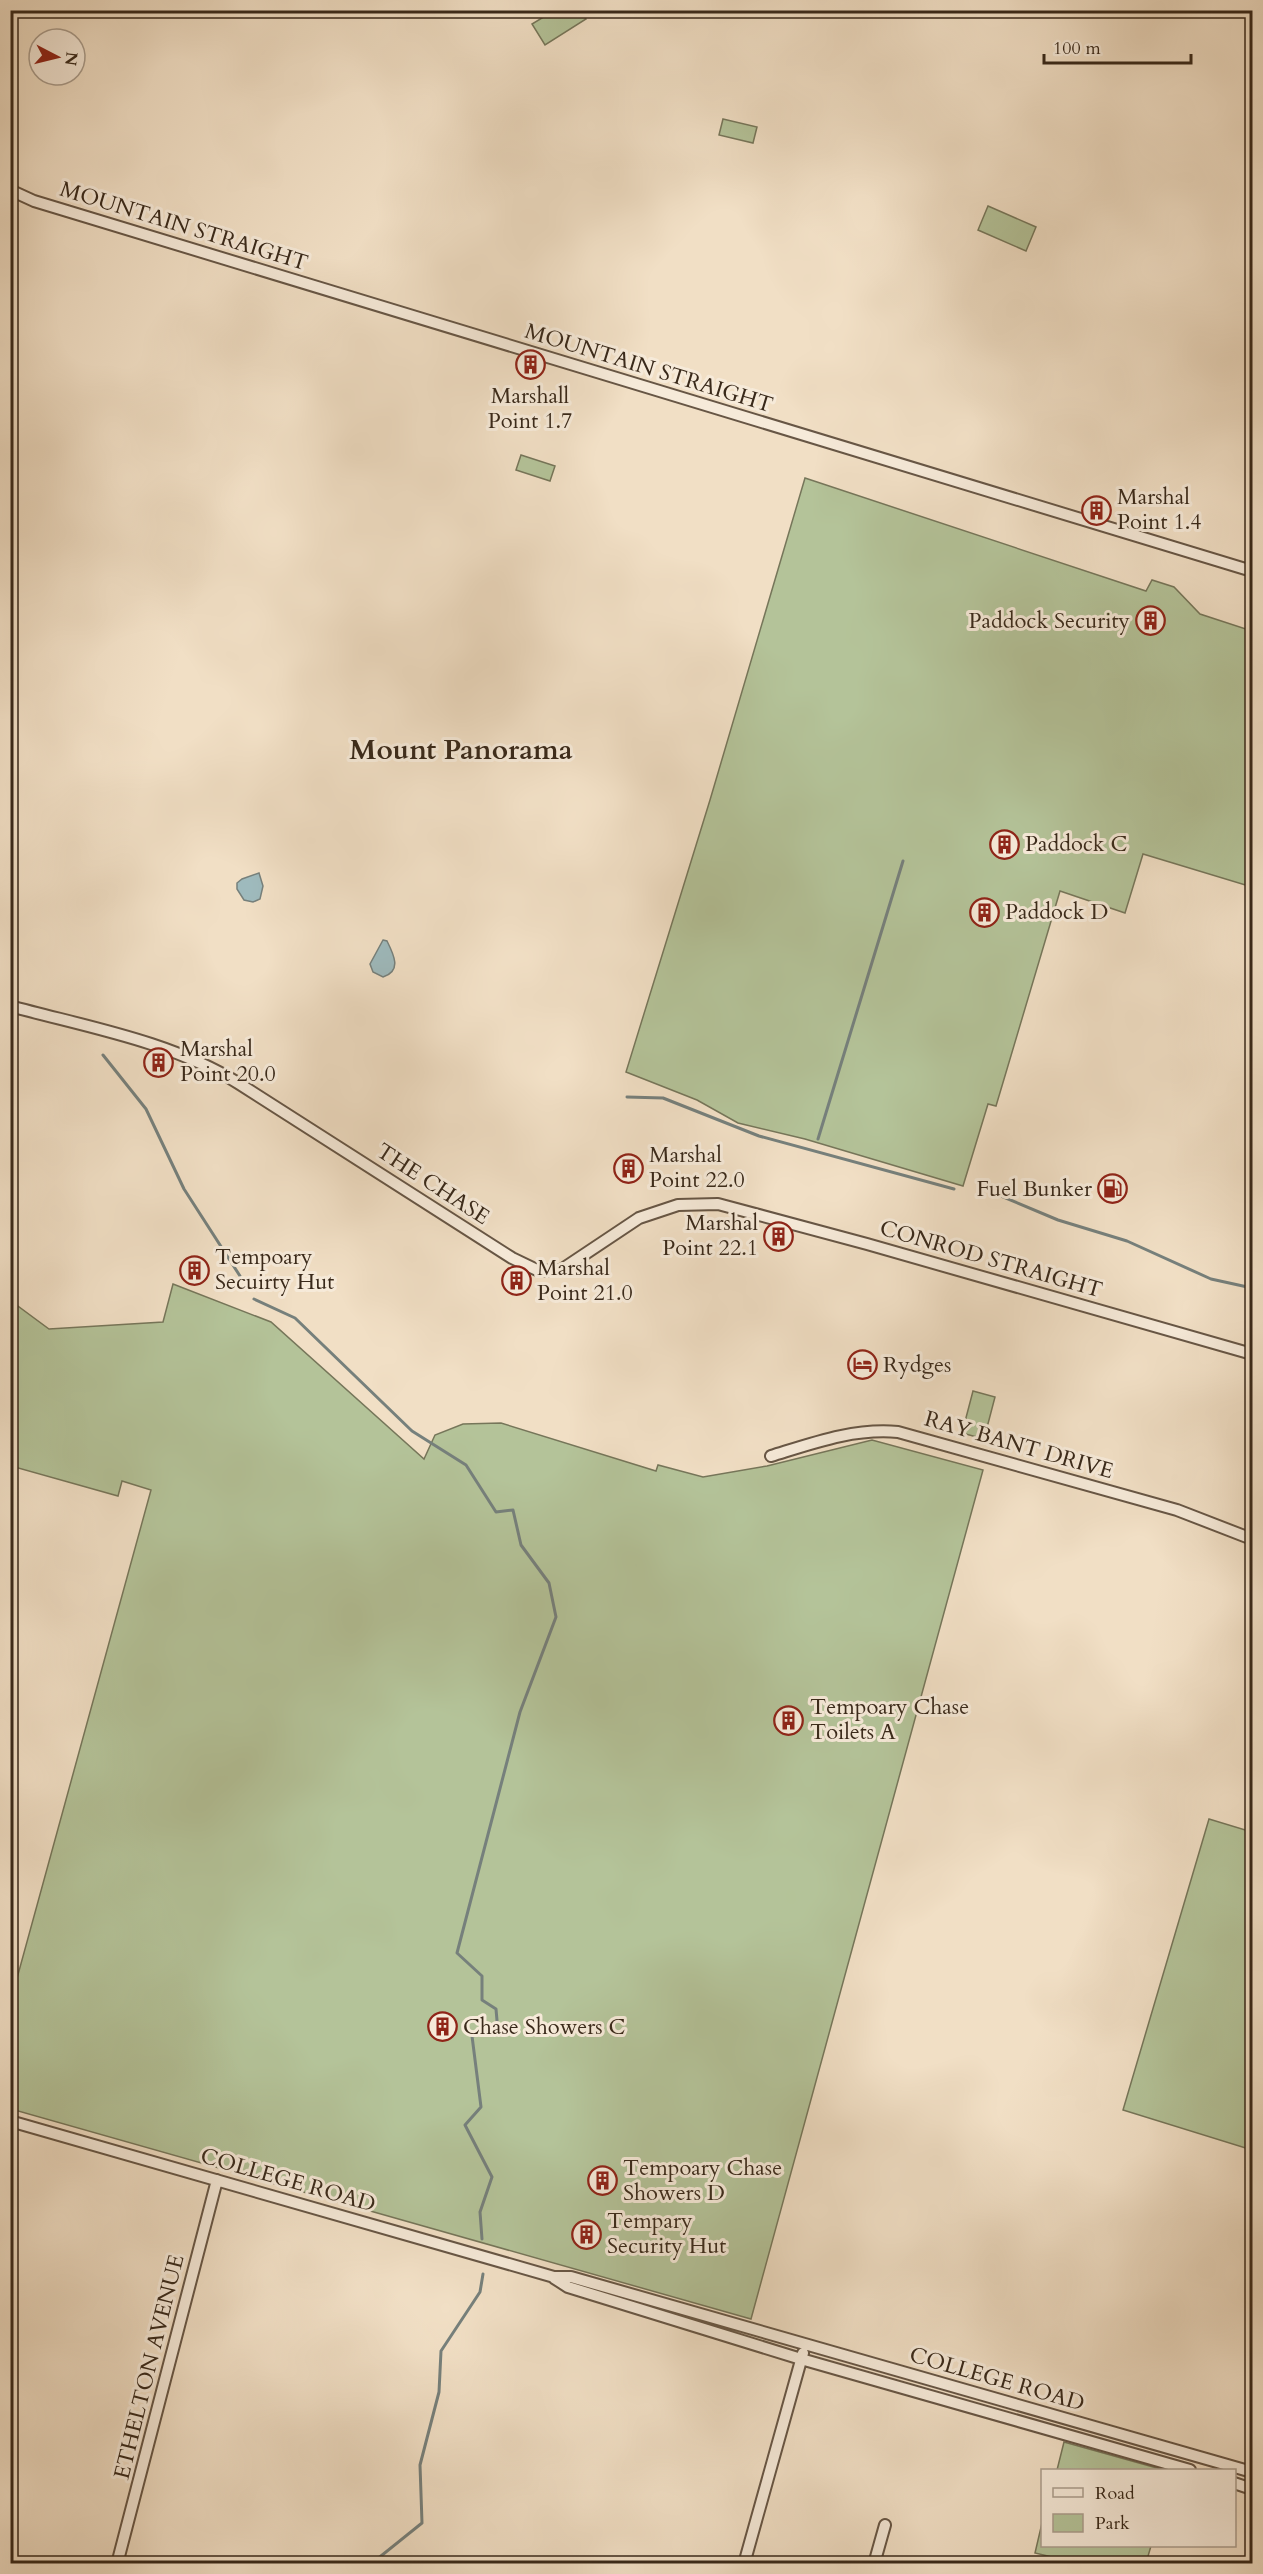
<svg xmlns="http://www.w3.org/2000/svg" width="1263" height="2574" viewBox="0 0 1263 2574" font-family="Cardo,serif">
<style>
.green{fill:#b4c399;stroke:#76765a;stroke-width:1.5}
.water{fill:#9ebabd;stroke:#76807c;stroke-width:1.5}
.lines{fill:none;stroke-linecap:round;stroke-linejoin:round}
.stream{stroke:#76807c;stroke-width:3}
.street-casing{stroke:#675645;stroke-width:14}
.street{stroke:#f6ead9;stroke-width:10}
.labels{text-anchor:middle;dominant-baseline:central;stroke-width:6;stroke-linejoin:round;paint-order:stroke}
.street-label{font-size:22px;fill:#39291a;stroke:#f6ead9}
.poi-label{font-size:22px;fill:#39291a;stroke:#f6ead9;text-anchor:start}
.district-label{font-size:28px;font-weight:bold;fill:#39291a;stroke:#f6ead9}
</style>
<rect width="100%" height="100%" fill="#f1dfc5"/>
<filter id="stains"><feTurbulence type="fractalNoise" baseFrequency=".00333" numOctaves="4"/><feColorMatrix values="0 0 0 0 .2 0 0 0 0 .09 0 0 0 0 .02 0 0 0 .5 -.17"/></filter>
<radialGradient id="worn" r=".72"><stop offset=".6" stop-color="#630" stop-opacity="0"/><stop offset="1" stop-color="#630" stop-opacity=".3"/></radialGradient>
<path class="green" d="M 555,10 L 581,11 L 586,19 L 545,45 L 532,24 Z
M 723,119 L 757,127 L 753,143 L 719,135 Z
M 988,206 L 1036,227 L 1026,251 L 978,230 Z
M 521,455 L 555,466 L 550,481 L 516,470 Z
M 805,478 L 1146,591 L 1152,580 L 1174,587 L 1200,614 L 1252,631 L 1252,887 L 1143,854 L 1125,913 L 1060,891 L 996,1106 L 988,1104 L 963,1186 L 805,1139 L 738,1123 L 697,1100 L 626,1072 L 710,800 Z
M 173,1284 L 271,1322 L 424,1459 L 435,1435 L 463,1424 L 501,1423 L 656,1471 L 658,1465 L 703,1477 L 767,1466 L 872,1440 L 983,1470 L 751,2319 L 11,2109 L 11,2000 L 151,1490 L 122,1481 L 118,1496 L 11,1466 L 11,1301 L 49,1329 L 163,1322 Z
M 973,1391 L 995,1397 L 984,1439 L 962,1433 Z
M 1209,1819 L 1252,1832 L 1252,2150 L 1123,2110 Z
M 1064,2442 L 1164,2470 L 1057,2470 Z
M 1042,2523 L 1042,2546 L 1151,2546 L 1146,2563 L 1077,2563 L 1035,2553 Z"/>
<path class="water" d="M 259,873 L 263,886 L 260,899 L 253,902 L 244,900 L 237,889 L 237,883 L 242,879 Z
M 383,940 L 387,941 C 394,955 402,971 383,977 L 373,972 L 370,964 Z"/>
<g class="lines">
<path class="stream" d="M 103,1055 L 146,1109 L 184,1189 L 240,1276
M 627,1097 L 663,1098 L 759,1136 L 954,1189
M 818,1139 L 903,861
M 989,1191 L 1058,1220 L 1127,1241 L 1211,1279 L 1252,1288
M 254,1299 L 295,1318 L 412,1431 L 466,1465 L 496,1512 L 513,1510 L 521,1545 L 549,1583 L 556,1617 L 520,1712 L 457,1953 L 482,1976 L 482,2000 L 496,2009 L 498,2032 L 472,2036 L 481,2107 L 465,2125 L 492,2177 L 480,2212 L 482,2239
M 371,2564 L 422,2523 L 420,2465 L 439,2392 L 441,2351 L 480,2292 L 483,2274"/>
<defs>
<path id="street" d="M 10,190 L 34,201 L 67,211 L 1252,571
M 10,1006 C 87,1027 170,1041 238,1083 L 512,1258 L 539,1271 L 561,1270 L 639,1218 L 678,1205 L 718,1204 L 867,1244 L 1252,1354
M 771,1456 C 813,1443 853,1428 898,1432 L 1177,1510 L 1252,1539
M 10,2121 L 554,2277 L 571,2277 L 1252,2472
M 554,2278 L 568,2287 L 801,2359 L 1190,2470
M 1234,2483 L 1252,2489
M 117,2564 L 217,2180
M 744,2564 L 803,2353
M 874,2564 L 885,2525"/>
</defs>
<use href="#street" class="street-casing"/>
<use href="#street" class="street"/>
</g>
<defs>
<symbol id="building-ring" viewBox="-11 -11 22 22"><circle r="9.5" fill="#f6ead9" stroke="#8f2418" stroke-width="1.5"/><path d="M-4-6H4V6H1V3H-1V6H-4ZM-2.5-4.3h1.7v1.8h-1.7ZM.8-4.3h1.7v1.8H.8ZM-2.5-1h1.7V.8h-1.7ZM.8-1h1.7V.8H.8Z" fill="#8f2418"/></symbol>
<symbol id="fuel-ring" viewBox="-11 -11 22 22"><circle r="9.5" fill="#f6ead9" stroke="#8f2418" stroke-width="1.5"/><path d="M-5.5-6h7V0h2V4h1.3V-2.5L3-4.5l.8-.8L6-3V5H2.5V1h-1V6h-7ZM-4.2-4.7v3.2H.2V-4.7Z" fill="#8f2418"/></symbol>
<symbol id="hotel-ring" viewBox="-11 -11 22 22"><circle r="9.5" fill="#f6ead9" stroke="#8f2418" stroke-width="1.5"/><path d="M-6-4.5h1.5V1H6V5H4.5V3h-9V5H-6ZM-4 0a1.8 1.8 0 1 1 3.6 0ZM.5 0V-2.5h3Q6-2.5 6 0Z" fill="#8f2418"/></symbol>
</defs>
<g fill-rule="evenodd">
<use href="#building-ring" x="514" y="348" width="33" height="33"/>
<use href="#building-ring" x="1080" y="494" width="33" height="33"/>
<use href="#building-ring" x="1134" y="604" width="33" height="33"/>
<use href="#building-ring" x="988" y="828" width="33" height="33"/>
<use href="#building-ring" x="968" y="896" width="33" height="33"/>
<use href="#building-ring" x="142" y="1046" width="33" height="33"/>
<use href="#building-ring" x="612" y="1152" width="33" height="33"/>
<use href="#fuel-ring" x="1096" y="1172" width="33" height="33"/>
<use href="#building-ring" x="762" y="1220" width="33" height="33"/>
<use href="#building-ring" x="178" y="1254" width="33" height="33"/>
<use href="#building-ring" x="500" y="1264" width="33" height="33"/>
<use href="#hotel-ring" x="846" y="1348" width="33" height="33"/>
<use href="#building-ring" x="772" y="1704" width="33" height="33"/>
<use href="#building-ring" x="426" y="2010" width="33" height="33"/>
<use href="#building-ring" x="586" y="2164" width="33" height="33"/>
<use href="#building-ring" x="570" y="2218" width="33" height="33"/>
</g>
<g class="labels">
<g class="street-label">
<text transform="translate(184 226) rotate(17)">MOUNTAIN STRAIGHT</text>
<text transform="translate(649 368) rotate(17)">MOUNTAIN STRAIGHT</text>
<text transform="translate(433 1184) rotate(33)">THE CHASE</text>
<text transform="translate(991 1259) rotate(16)">CONROD STRAIGHT</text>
<text transform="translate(1019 1445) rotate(16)">RAY BANT DRIVE</text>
<text transform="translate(288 2180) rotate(16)">COLLEGE ROAD</text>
<text transform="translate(149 2367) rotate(-76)">ETHELTON AVENUE</text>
<text transform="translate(997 2379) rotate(16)">COLLEGE ROAD</text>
</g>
<g class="poi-label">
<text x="530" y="396" text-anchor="middle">Marshall<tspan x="530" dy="25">Point 1.7</tspan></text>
<text x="1117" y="497">Marshal<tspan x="1117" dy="25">Point 1.4</tspan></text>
<text x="1130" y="621" text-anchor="end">Paddock Security</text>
<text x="1025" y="844">Paddock C</text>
<text x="1005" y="912">Paddock D</text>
<text x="180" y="1049">Marshal<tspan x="180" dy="25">Point 20.0</tspan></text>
<text x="649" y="1155">Marshal<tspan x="649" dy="25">Point 22.0</tspan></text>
<text x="1092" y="1189" text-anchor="end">Fuel Bunker</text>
<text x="758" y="1223" text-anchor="end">Marshal<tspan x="758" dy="25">Point 22.1</tspan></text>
<text x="215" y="1257">Tempoary<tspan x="215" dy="25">Secuirty Hut</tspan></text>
<text x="537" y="1268">Marshal<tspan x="537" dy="25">Point 21.0</tspan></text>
<text x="883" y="1365">Rydges</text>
<text x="810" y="1707">Tempoary Chase<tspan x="810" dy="25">Toilets A</tspan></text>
<text x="463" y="2027">Chase Showers C</text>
<text x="623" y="2168">Tempoary Chase<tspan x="623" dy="25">Showers D</tspan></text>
<text x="607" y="2221">Tempary<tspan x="607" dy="25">Security Hut</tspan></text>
</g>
<g class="district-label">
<text x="461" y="750">Mount Panorama</text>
</g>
</g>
<rect width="1263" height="2574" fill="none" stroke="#f1dfc5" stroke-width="36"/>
<rect x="12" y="12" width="1239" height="2550" fill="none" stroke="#39291a" stroke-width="3"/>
<rect x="18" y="18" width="1227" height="2538" fill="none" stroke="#39291a" stroke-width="1.5"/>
<rect x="1041" y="2469" width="195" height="78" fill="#f6ead9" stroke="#aa9d8d" stroke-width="1.5"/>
<rect x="1053" y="2488" width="30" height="9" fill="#f6ead9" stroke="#aa9d8d" stroke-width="1.5"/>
<text x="1095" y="2499" font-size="18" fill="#39291a">Road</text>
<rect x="1053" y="2514" width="30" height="18" fill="#b4c399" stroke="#aa9d8d" stroke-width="1.5"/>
<text x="1095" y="2529" font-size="18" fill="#39291a">Park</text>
<g transform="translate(57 57) rotate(97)"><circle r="28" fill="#f6ead9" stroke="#aa9d8d" stroke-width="1.5"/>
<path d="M0-4.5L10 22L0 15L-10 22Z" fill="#8f2418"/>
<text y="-9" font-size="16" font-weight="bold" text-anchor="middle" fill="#39291a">N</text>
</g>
<path d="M1044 54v9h147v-9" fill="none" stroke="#39291a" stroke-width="3"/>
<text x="1053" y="54" font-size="18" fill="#39291a" stroke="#f6ead9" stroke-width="4.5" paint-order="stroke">100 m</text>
<rect width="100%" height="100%" filter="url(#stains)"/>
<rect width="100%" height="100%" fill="url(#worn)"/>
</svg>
